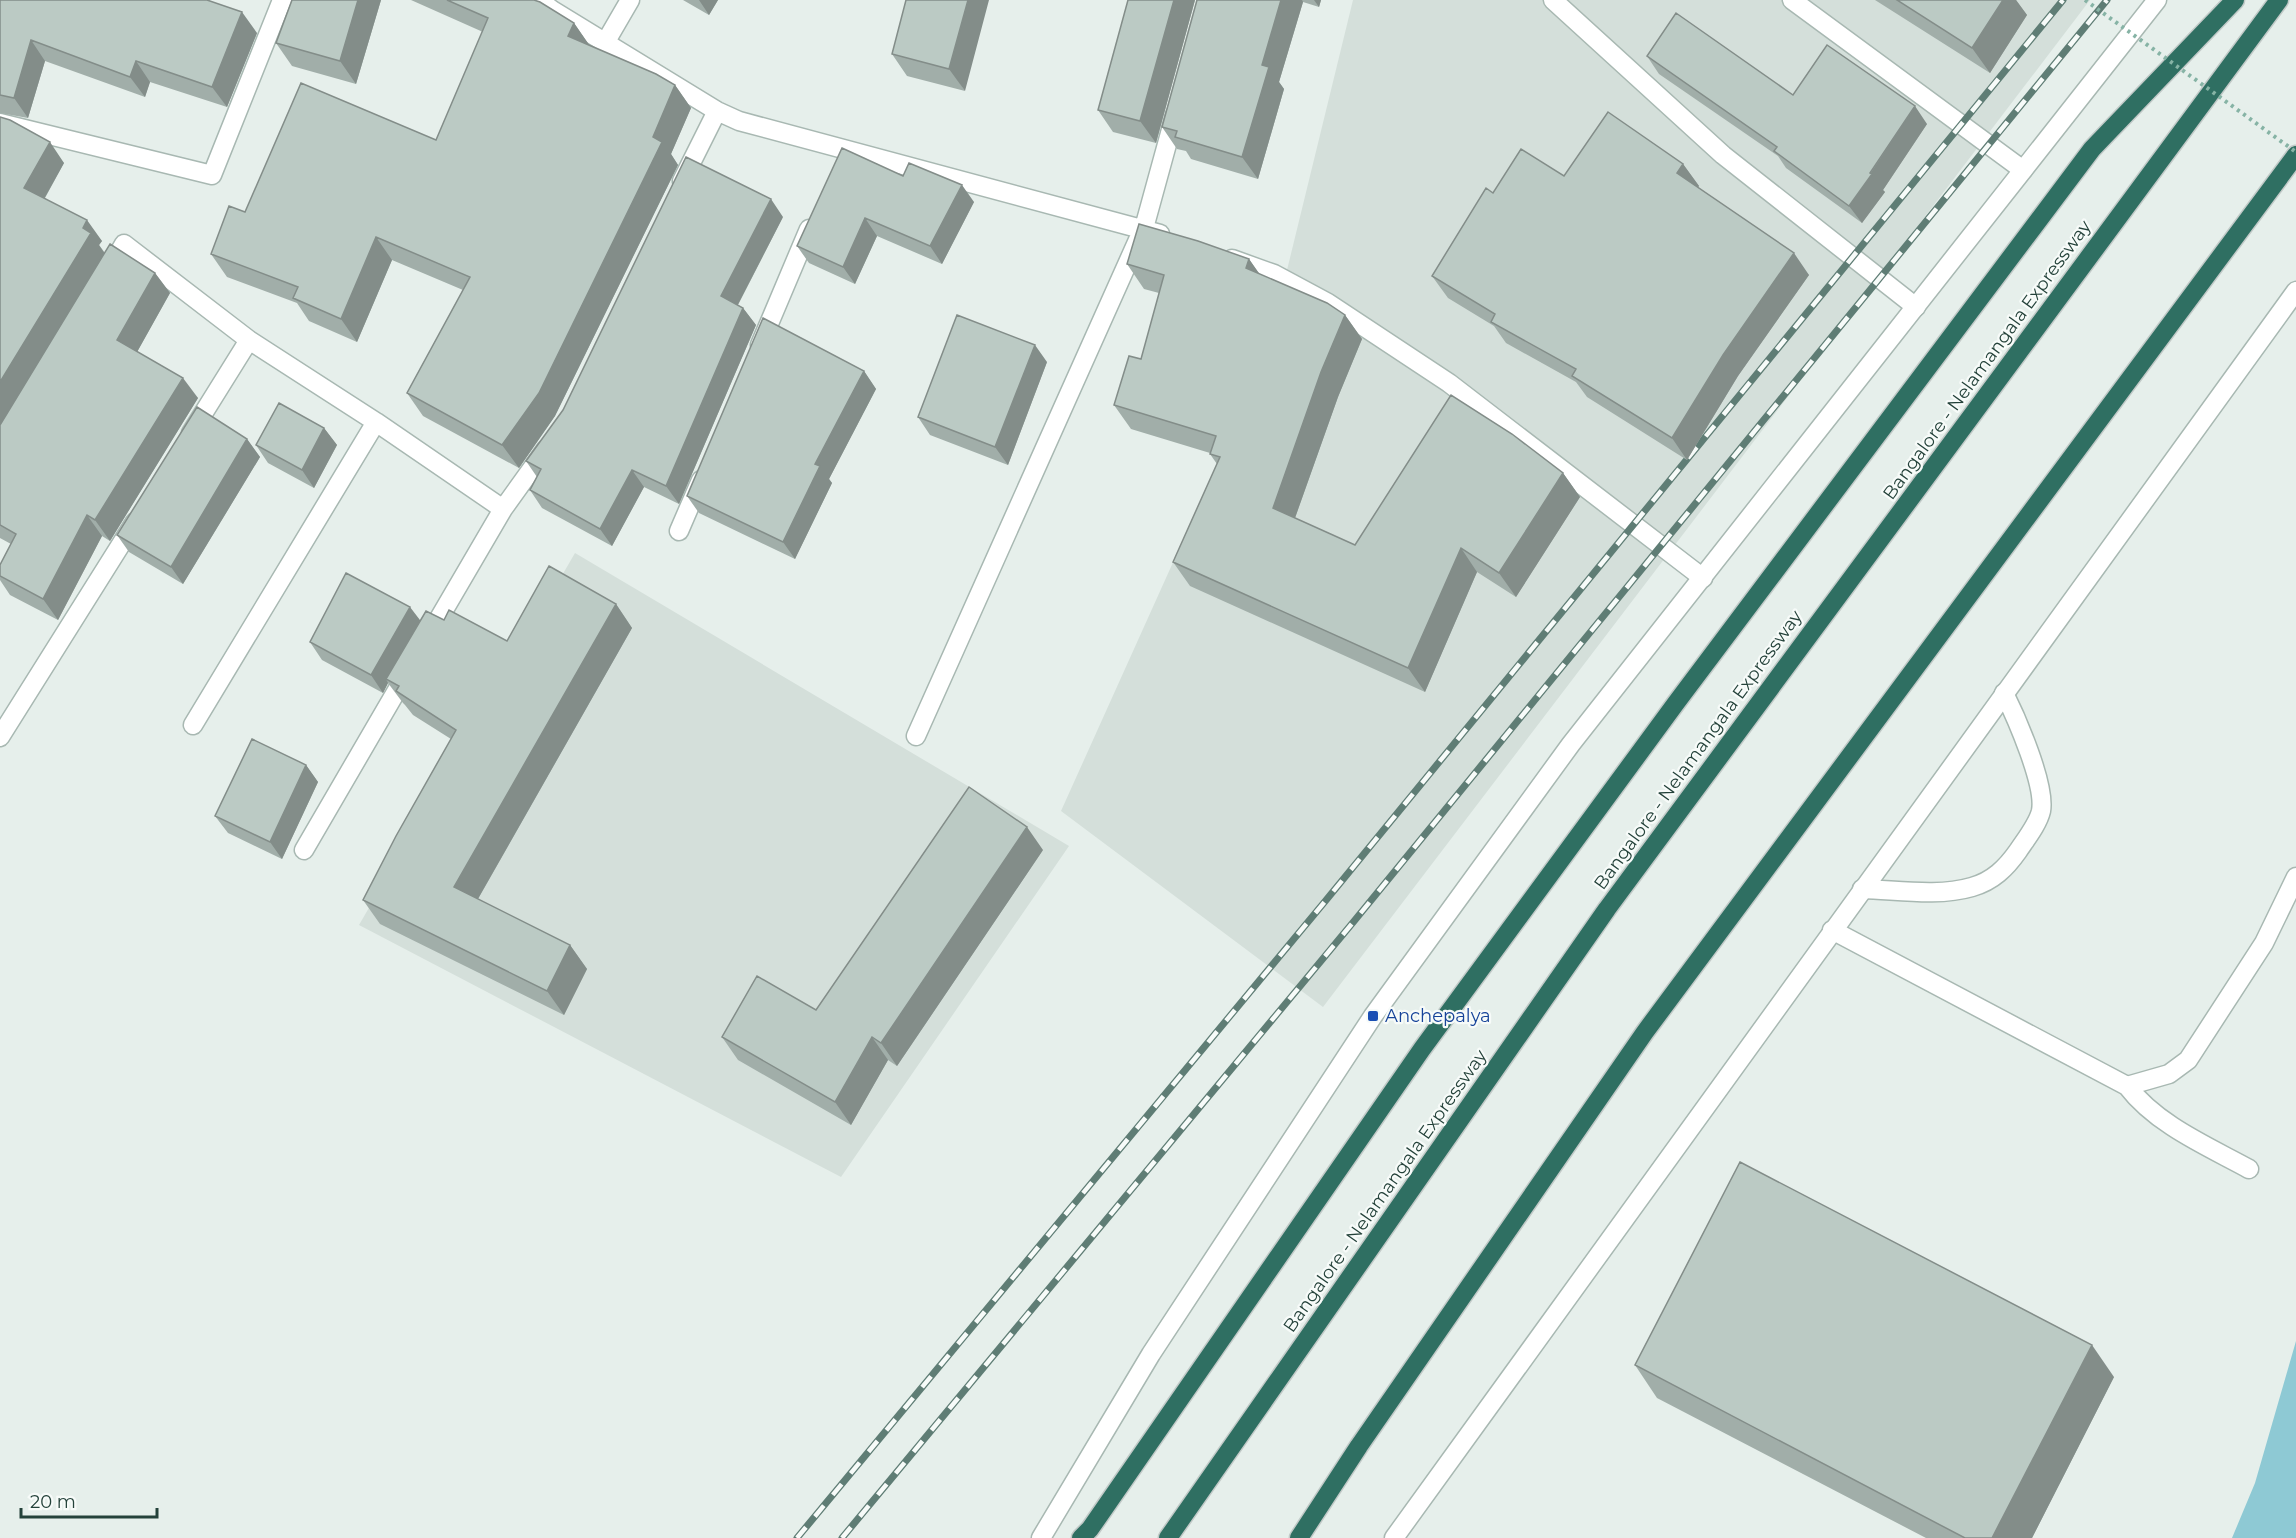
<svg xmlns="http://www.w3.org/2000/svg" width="2296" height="1538" viewBox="0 0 2296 1538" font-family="Montserrat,sans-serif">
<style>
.built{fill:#d4dfda}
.water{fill:#8ec9d4}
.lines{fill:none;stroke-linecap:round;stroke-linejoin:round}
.service-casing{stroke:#a8b8b2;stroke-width:21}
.minor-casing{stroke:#a8b8b2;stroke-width:21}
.tertiary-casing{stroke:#a8b8b2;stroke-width:21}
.motorway-casing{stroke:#c2cac8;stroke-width:21}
.service{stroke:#fff;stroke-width:18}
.minor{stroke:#fff;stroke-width:18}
.tertiary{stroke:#fff;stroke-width:18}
.motorway{stroke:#2f6f62;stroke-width:18}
.rail-casing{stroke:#5f7d75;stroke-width:7}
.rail{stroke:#f7fbf9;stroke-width:4.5;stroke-dasharray:14;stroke-linecap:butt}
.path-bridge{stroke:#86b3a5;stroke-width:4;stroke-dasharray:3 4.5;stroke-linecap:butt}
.wall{fill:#a1aea9}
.shaded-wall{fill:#838d89}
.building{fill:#bbcac4;stroke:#838d89;stroke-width:1.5}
.transit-dot{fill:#1a4fb4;stroke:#f7fbf9;stroke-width:2}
.labels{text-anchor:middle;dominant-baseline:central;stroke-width:4.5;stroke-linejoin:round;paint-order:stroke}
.street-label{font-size:18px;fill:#24423a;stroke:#f7fbf9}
.transit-label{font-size:18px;fill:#164399;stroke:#f7fbf9;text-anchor:start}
</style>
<rect width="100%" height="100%" fill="#e6efeb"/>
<path class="built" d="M 1353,0 L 2090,0 L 1323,1007 L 1061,811 L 1266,356 Z
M 575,553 L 1069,846 L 841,1177 L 359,925 Z"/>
<path class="water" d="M 2296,1341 L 2296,1538 L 2232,1538 L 2255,1483 Z"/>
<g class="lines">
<defs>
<path id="service" d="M 1553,0 L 1723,155 L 1916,307
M 1792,0 L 2023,170
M 916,736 L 1138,240
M 1862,889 C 1898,890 1938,897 1972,887 C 1993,881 2006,868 2018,851 C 2026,839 2038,824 2041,811 C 2046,785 2016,717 2004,693
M 1832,930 L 2127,1086 C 2157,1125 2207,1146 2249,1169
M 2127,1086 L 2169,1074 L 2188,1060 L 2264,943 L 2296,877"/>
<path id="minor" d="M 539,0 L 552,10 L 717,111 L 739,121 L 1160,234
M 605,43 L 630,0
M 0,123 L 212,175 L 282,0
M 682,181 L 717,111
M 1144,228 L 1175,115
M 1232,259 L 1274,274 L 1328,303 L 1449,383 L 1703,578
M 109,270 L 124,244 L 249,340 L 376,422 L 503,509
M 760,345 L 809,229
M 191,433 L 249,340
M 679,531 L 701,480
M 427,639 L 503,509 L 546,449
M 193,725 L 376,422
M 0,737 L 135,522
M 304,850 L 407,673"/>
<path id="tertiary" d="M 1041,1538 L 1151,1354 L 1373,1016 L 1571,744 L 2157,0
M 1394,1538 L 2296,291"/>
<path id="motorway" d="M 1081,1538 L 1090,1529 L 1422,1049 L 1676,703 L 2092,149 L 2235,0
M 1168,1538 L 1607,909 L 2279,0
M 1299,1538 L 1359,1446 L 1645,1032 L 2296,155"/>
</defs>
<use href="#service" class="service-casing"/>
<use href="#minor" class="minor-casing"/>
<use href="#tertiary" class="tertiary-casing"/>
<use href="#motorway" class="motorway-casing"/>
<use href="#service" class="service"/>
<use href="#minor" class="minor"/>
<use href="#tertiary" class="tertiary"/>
<use href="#motorway" class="motorway"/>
<defs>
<path id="rail" d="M 797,1538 L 1327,899 L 2063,0
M 842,1538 L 1355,920 L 2107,0"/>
</defs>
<use href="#rail" class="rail-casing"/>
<use href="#rail" class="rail"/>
<path class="path-bridge" d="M 2085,0 L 2296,152"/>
</g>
<path class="wall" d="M 0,0 L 257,33 L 227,107 L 150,82 L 145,97 L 45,61 L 28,118 L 0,113 Z
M 292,0 L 381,0 L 356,84 L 292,66 L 276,43 Z
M 411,0 L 534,0 L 574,23 L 589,45 L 675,85 L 691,108 L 671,154 L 678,165 L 555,416 L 519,468 L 423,416 L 407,393 L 463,290 L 392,260 L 357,342 L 309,321 L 297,303 L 227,277 L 211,254 L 245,212 L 436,140 L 483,32 Z
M 683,0 L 718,0 L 709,15 Z
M 906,0 L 965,91 L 907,76 L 892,54 Z
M 1128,0 L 1195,0 L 1156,143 L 1113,132 L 1098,110 Z
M 1197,0 L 1321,0 L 1319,7 L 1303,2 L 1279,82 L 1284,89 L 1258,179 L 1191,159 L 1186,151 L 1177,149 L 1162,127 Z
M 1875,0 L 2016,0 L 2027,15 L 1990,73 Z
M 1647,56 L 1793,95 L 1927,124 L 1883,190 L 1885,192 L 1862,223 L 1786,168 L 1778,156 L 1659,74 Z
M 0,117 L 64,163 L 45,198 L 102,241 L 99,245 L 105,253 L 155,273 L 170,293 L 137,352 L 198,398 L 110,541 L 102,536 L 58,620 L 10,595 L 0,580 L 0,565 L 11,544 L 0,538 Z
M 1683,164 L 1699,186 L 1698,187 L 1809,275 L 1738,376 L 1687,460 L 1587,397 L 1576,382 L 1506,343 L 1494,326 L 1448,298 L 1432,276 L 1564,176 Z
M 903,176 L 974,202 L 942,264 L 877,236 L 855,284 L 809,263 L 797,246 Z
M 783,217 L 738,305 L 743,308 L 756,325 L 679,504 L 644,487 L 612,546 L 542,508 L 530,490 L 537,477 L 526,461 Z
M 1249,259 L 1259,274 L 1345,315 L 1362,339 L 1338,397 L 1295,518 L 1355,545 L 1563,473 L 1580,497 L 1516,597 L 1477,572 L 1425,692 L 1190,586 L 1173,562 L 1217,464 L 1210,454 L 1210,453 L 1131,429 L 1114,405 L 1141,359 L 1159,293 L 1144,289 L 1127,264 Z
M 1047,362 L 1008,465 L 930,435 L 918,417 Z
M 864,371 L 876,389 L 829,479 L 832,483 L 795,559 L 699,513 L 687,496 Z
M 324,428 L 337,445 L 314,488 L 268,463 L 256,445 Z
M 247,439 L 260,457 L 183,584 L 129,552 L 117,535 Z
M 616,604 L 632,628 L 478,899 L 570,945 L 587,969 L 564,1015 L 380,924 L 363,900 L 451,739 L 413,715 L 405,705 L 403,703 L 388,683 L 383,693 L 322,660 L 310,642 L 420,621 L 444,620 L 507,641 Z
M 306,765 L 318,782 L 282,859 L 228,833 L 215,816 Z
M 1043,850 L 897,1066 L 888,1060 L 851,1125 L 738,1060 L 722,1037 L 816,1010 Z
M 1635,1365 L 2114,1377 L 2032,1538 L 1926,1538 L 1657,1398 Z"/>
<path class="shaded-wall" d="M 358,0 L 381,0 L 356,84 L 340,61 Z
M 699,0 L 718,0 L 709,15 Z
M 968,0 L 989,0 L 965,91 L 949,69 Z
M 1174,0 L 1195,0 L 1156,143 L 1140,121 Z
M 1281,0 L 1302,0 L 1303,2 L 1279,82 L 1284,89 L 1258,179 L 1242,157 L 1262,65 Z
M 1314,0 L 1321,0 L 1319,7 Z
M 2003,0 L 2016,0 L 2027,15 L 1990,73 L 1972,48 Z
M 242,12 L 257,33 L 227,107 L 212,87 Z
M 574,23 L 590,46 L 568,36 Z
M 31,40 L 45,61 L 28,118 L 14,98 Z
M 136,61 L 150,82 L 145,97 L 130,77 Z
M 675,85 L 691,108 L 671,154 L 678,165 L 555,416 L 519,468 L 502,445 L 653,137 Z
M 1915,106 L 1927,124 L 1883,190 L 1885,192 L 1862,223 L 1849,206 Z
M 50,142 L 64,163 L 39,208 L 24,188 Z
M 1683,164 L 1699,186 L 1693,194 L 1677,173 Z
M 962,185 L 974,202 L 942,264 L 930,246 Z
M 771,199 L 783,217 L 733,314 L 721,296 Z
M 865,218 L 877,236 L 855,284 L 843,267 Z
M 87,220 L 102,241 L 99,245 L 105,254 L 0,426 L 0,382 Z
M 376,237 L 392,260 L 357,342 L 341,319 Z
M 1794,253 L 1809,275 L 1738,376 L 1687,460 L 1672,438 L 1723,355 Z
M 1249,259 L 1266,283 L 1246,268 Z
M 155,273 L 170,293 L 132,361 L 117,340 Z
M 743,308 L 756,325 L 679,504 L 666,486 Z
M 1345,315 L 1362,339 L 1338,397 L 1290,532 L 1273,508 L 1321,372 Z
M 1035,345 L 1047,362 L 1008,465 L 995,447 Z
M 864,371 L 876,389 L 829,479 L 832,483 L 795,559 L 783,542 L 815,464 Z
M 183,378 L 198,398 L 110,541 L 95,520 Z
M 324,428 L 337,445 L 314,488 L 302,470 Z
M 247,439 L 260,457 L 183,584 L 171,567 Z
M 632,470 L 644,487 L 612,546 L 600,529 Z
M 1563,473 L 1580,497 L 1516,597 L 1499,573 Z
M 87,515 L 102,536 L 58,620 L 43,599 Z
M 1461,548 L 1477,572 L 1425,692 L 1408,668 Z
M 616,604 L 632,628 L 471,911 L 454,887 Z
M 410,607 L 423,624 L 386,679 L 388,683 L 383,693 L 371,675 Z
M 306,765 L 318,782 L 282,859 L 270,842 Z
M 1027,827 L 1043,850 L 897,1066 L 881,1043 Z
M 570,945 L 587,969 L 564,1015 L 547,991 Z
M 872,1037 L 888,1060 L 851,1125 L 835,1102 Z
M 2092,1345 L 2114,1377 L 2032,1538 L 1992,1538 Z"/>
<path class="building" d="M 0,0 L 207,0 L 242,12 L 212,87 L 136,61 L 130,77 L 31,40 L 14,98 L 0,95 Z
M 292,0 L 358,0 L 340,61 L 276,43 Z
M 447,0 L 534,0 L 540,2 L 574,23 L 568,36 L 656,74 L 675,85 L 653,137 L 662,142 L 539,393 L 502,445 L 407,393 L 470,277 L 376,237 L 341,319 L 293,298 L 298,287 L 211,254 L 229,206 L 245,212 L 301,83 L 436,140 L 488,18 Z
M 906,0 L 968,0 L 949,69 L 892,54 Z
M 1128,0 L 1174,0 L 1140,121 L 1098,110 Z
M 1197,0 L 1281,0 L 1262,65 L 1269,67 L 1242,157 L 1175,137 L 1177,131 L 1162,127 Z
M 1897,0 L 2003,0 L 1972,48 Z
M 1676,13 L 1793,95 L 1827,45 L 1915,106 L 1870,173 L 1872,174 L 1849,206 L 1774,151 L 1777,147 L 1647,56 Z
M 1608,112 L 1683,164 L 1677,173 L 1794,253 L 1723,355 L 1672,438 L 1572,376 L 1576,369 L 1491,322 L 1495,314 L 1432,276 L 1486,188 L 1493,193 L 1521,149 L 1564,176 Z
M 0,117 L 10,120 L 50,142 L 24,188 L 87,220 L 83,228 L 91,233 L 0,382 Z
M 842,148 L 903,176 L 909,163 L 962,185 L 930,246 L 865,218 L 843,267 L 797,246 Z
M 686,157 L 771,199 L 721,296 L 743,308 L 666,486 L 632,470 L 600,529 L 530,490 L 541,469 L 526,461 L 563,410 Z
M 1139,224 L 1198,241 L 1249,259 L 1246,268 L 1327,303 L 1345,315 L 1321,372 L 1273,508 L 1355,545 L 1451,395 L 1512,434 L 1563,473 L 1499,573 L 1461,548 L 1408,668 L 1173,562 L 1220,457 L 1210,454 L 1216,436 L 1114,405 L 1129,356 L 1141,359 L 1164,275 L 1127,264 Z
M 110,244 L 155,273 L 117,340 L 183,378 L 95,520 L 87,515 L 43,599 L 0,576 L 0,565 L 16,534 L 0,525 L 0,425 Z
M 957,315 L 1035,345 L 995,447 L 918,417 Z
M 763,318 L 864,371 L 815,464 L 820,466 L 783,542 L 687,496 Z
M 279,403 L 324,428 L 302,470 L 256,445 Z
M 197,407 L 247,439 L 171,567 L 117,535 Z
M 549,566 L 616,604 L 454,887 L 570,945 L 547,991 L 363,900 L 396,836 L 456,730 L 396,691 L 399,686 L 386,679 L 426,611 L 444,620 L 449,610 L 507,641 Z
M 346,573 L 410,607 L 371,675 L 310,642 Z
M 252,739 L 306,765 L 270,842 L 215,816 Z
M 969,787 L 1027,827 L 881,1043 L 872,1037 L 835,1102 L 722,1037 L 757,976 L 816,1010 Z
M 1740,1162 L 2092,1345 L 1992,1538 L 1965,1538 L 1635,1365 Z"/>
<rect class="transit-dot" x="1367" y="1010" width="12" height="12" rx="3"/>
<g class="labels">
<g class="street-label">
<text transform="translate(1987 360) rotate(-54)">Bangalore - Nelamangala Expressway</text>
<text transform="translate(1698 750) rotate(-54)">Bangalore - Nelamangala Expressway</text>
<text transform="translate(1385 1191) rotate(-55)">Bangalore - Nelamangala Expressway</text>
</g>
<g class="transit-label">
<text x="1385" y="1016">Anchepalya</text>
</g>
</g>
<path d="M21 1508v9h136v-9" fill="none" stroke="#24423a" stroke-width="3"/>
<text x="30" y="1508" font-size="18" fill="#24423a" stroke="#f7fbf9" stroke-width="4.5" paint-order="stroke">20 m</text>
</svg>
